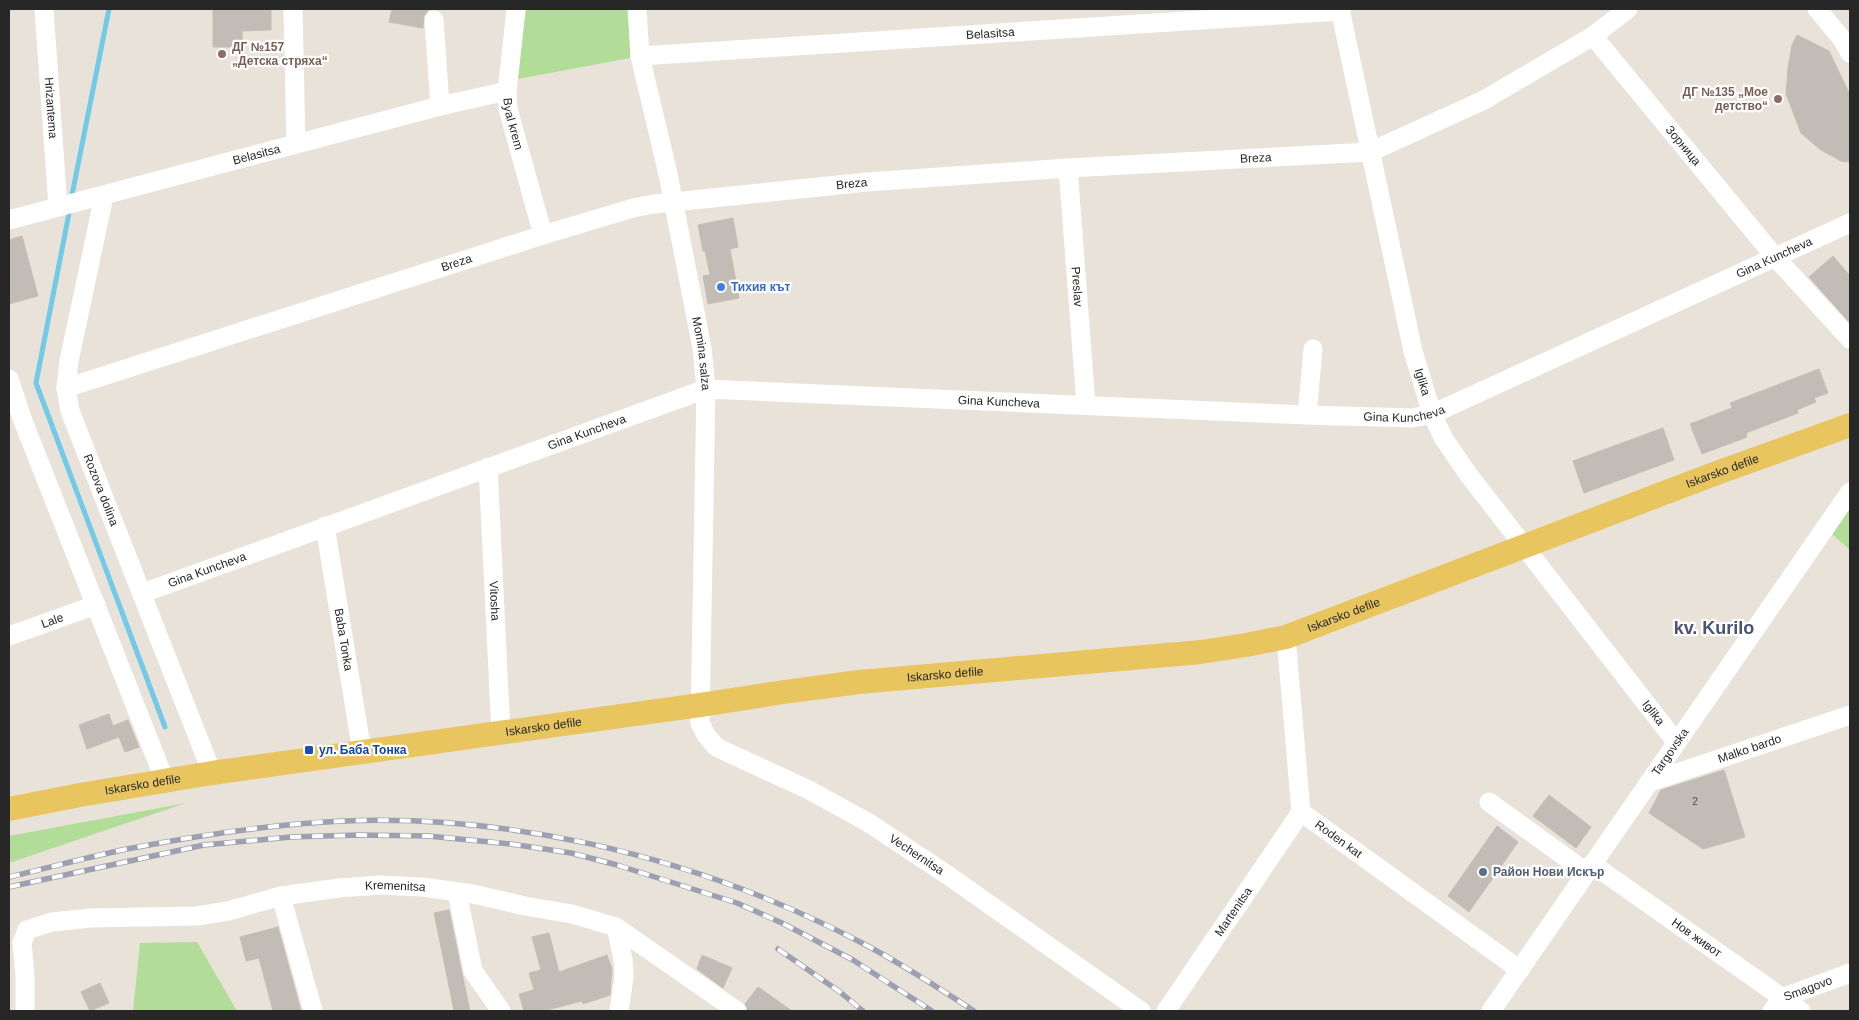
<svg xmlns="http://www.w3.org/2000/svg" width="1859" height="1020" viewBox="0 0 1859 1020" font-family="Helvetica,sans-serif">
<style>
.green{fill:#b1dd98}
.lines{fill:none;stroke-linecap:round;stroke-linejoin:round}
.stream{stroke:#71cae7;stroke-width:5}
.building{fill:#c1bcb6;stroke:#c4beb3}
.minor{stroke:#fff;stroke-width:19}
.major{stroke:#e8c55f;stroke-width:24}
.rail-casing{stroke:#9da0b1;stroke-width:5.5}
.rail{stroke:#fff;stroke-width:4;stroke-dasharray:11;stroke-linecap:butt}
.education-dot{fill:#8d6e63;stroke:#fff;stroke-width:2}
.shop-dot{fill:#3f7fe0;stroke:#fff;stroke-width:2}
.transit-dot{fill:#1a4fb4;stroke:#fff;stroke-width:2}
.service-dot{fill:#5c6f8a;stroke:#fff;stroke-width:2}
.labels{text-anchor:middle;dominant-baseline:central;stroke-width:4.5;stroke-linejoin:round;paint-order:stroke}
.number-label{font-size:10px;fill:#4e4c4b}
.street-label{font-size:12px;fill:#272727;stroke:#fff}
.education-label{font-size:12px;font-weight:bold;fill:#785e54;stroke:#fff;text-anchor:start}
.shop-label{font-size:12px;font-weight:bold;fill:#366cbe;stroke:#fff;text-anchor:start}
.transit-label{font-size:12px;font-weight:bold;fill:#164399;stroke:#fff;text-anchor:start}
.service-label{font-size:12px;font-weight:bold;fill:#4e5e75;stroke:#fff;text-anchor:start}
.district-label{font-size:18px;font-weight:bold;fill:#4b5374;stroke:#fff}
</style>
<rect width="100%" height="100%" fill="#e9e2d9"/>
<path class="green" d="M 526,9 L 630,9 L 630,58 L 518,79 Z
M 1850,508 L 1850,550 L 1832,534 Z
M 186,803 L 9,863 L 9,836 Z
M 197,942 L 237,1011 L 133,1011 L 140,943 Z"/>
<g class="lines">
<path class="stream" d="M 71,200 L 109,9
M 70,208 L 36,383 L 165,727"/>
</g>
<path class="building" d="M 213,9 L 271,9 L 271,30 L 242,31 L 243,47 L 213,47 Z
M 392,9 L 429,9 L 424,16 L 423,28 L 389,22 Z
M 1797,35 L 1829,51 L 1850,95 L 1850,162 L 1841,161 L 1821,150 L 1801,133 L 1786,94 L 1788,68 L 1792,45 Z
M 733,218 L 738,247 L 730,249 L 739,298 L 708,304 L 703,276 L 710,275 L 705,251 L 703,251 L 698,225 Z
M 22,236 L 38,296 L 9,304 L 9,240 Z
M 1833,256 L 1850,276 L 1850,323 L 1809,277 Z
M 1819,369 L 1828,393 L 1814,398 L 1816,402 L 1797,410 L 1798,413 L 1746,433 L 1747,437 L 1702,454 L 1690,424 L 1732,408 L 1730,403 Z
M 1663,428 L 1674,460 L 1584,493 L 1573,461 Z
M 109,714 L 113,726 L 128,720 L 139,747 L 125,752 L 119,737 L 87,749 L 79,725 Z
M 1724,770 L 1745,837 L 1703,849 L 1649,813 L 1661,790 Z
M 1549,795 L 1591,827 L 1576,848 L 1533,816 Z
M 1497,826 L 1518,842 L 1469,912 L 1448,896 Z
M 449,910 L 462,973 L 470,1011 L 454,1011 L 434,913 Z
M 278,927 L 301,1011 L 273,1011 L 259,958 L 246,961 L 240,937 Z
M 549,933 L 559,972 L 607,955 L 612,969 L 610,995 L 583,1004 L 582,1001 L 543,1011 L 524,1011 L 519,994 L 534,990 L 529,973 L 541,970 L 532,937 Z
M 702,955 L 732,968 L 723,988 L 697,969 Z
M 100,983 L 109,1003 L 90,1011 L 81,992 Z
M 758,987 L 792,1011 L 748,1011 L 745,1004 Z"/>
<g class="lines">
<g class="minor">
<path id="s1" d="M 44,9 L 58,207"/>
<path d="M 293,9 L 296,144"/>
<path id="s2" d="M 516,9 L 507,91 L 508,109 L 543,235"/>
<path id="s3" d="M 637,9 L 640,56 L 668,174 L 702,348 L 706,389 L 700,723 L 706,735 L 716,747 L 809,790 L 869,823 L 949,876 L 1141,1011"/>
<path id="s4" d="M 1340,9 L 1413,351 L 1432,414 L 1444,439 L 1468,474 L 1676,742"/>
<path d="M 1817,9 L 1842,39 L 1850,53"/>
<path d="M 434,20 L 440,106"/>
<path id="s5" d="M 1593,36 L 1775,257 L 1850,339"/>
<path id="s6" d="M 640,56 L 1341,11"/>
<path id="s7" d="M 1068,168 L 1086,405"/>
<path id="s8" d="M 104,196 L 69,361 L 66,388 L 70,411 L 212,773"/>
<path id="s9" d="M 9,220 L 440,106 L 507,91"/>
<path d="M 9,379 L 23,421 L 165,781"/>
<path id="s10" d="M 66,388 L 543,235 L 633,208 L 654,204 L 867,182 L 1068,168 L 1370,152 L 1484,100 L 1593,36 L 1628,9"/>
<path d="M 1307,415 L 1313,349"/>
<path id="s11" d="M 488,467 L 501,734"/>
<path id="s12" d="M 325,526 L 362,752"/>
<path id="s13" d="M 143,593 L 706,389 L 1307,415 L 1412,418 L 1432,414 L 1850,223"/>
<path id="s14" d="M 9,636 L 96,605"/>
<path id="s15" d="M 1286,637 L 1301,812 L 1520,970"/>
<path id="s16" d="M 1650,782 L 1850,715"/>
<path d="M 1489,802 L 1586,872"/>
<path id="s17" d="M 1592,864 L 1801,1011"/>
<path d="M 457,892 L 473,971 L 501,1011"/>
<path d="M 281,896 L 313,1011"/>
<path d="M 616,927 L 623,959 L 624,977 L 619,1011"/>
<path id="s18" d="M 25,1011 L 25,976 L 22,943 L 27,930 L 52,922 L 91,918 L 197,916 L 228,911 L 281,896 L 339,888 L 380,885 L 422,887 L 473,894 L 525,906 L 572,914 L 616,927 L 737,1011"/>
<path id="s19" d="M 1166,1011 L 1301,812"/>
<path id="s20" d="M 1491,1011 L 1850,492"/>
<path id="s21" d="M 1772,1011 L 1782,998 L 1850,973"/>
</g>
<path class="major" id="s22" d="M 9,809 L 80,795 L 212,773 L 700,705 L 784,692 L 859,682 L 1201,652 L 1246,645 L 1286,637 L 1714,474 L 1850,425"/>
<defs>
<path id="rail" d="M 9,877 C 48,868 88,857 127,849 C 184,838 241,829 298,824 C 489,806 692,854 862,943 C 901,963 937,987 974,1011
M 9,887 L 204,845 L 291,837 L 358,835 L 428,836 L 511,844 L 571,853 L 617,865 L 737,903 L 782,923 L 853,960 L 932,1011
M 778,949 L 840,992 L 863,1011"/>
</defs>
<use href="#rail" class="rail-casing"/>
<use href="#rail" class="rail"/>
</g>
<g class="education-dot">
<circle cx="222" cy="54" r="5"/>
<circle cx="1778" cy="99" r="5"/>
</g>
<circle class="shop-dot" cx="721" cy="287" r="5"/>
<rect class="transit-dot" x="304" y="745" width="10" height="10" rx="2.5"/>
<circle class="service-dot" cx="1483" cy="872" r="5"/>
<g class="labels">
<g class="number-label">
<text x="1695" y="801">2</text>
</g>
<g class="street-label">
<text stroke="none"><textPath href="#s6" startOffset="351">Belasitsa</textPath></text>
<text stroke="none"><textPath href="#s1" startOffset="99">Hrizantema</textPath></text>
<text stroke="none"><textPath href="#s2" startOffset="116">Byal krem</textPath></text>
<text stroke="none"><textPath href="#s5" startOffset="142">Зорница</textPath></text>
<text stroke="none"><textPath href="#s9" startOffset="256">Belasitsa</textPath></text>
<text stroke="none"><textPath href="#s10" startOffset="1220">Breza</textPath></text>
<text stroke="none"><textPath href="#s10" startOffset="815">Breza</textPath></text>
<text stroke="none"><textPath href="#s13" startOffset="1702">Gina Kuncheva</textPath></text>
<text stroke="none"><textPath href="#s10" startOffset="410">Breza</textPath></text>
<text stroke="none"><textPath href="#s7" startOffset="119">Preslav</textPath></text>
<text stroke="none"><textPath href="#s3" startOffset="351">Momina salza</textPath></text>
<text stroke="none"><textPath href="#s4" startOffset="382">Iglika</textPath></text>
<text stroke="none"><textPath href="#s13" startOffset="892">Gina Kuncheva</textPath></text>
<text stroke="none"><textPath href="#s13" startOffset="1298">Gina Kuncheva</textPath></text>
<text stroke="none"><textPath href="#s13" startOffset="472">Gina Kuncheva</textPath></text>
<text stroke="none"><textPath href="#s22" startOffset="1756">Iskarsko defile</textPath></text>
<text stroke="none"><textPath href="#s8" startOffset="304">Rozova dolina</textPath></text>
<text stroke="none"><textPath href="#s13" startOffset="68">Gina Kuncheva</textPath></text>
<text stroke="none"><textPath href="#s11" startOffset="134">Vitosha</textPath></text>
<text stroke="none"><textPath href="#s22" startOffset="1351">Iskarsko defile</textPath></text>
<text stroke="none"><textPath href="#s14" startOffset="46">Lale</textPath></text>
<text stroke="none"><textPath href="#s12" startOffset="115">Baba Tonka</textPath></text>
<text stroke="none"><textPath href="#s22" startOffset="946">Iskarsko defile</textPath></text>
<text stroke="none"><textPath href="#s4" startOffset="788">Iglika</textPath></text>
<text stroke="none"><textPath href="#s22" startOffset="541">Iskarsko defile</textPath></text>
<text stroke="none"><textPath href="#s16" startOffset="105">Malko bardo</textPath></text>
<text stroke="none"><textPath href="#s20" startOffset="315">Targovska</textPath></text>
<text stroke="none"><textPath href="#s22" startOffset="136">Iskarsko defile</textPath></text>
<text stroke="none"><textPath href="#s15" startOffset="222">Roden kat</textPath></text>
<text stroke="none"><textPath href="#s3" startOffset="978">Vechernitsa</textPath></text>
<text stroke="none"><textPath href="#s18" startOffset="455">Kremenitsa</textPath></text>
<text stroke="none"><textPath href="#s19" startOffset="120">Martenitsa</textPath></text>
<text stroke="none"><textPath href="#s17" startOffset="128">Нов живот</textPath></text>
<text stroke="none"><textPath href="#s21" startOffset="44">Smagovo</textPath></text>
</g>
<g class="education-label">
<text x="232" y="47">ДГ №157<tspan x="232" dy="14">„Детска стряха“</tspan></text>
<text x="1768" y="92" text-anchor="end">ДГ №135 „Мое<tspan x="1768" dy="14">детство“</tspan></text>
</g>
<g class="shop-label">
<text x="731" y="287">Тихия кът</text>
</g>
<g class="transit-label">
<text x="319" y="750">ул. Баба Тонка</text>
</g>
<g class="service-label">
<text x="1493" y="872">Район Нови Искър</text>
</g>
<g class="district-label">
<text x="1714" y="628">kv. Kurilo</text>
</g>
</g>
<rect width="1859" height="1020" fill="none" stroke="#272727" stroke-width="20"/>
</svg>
